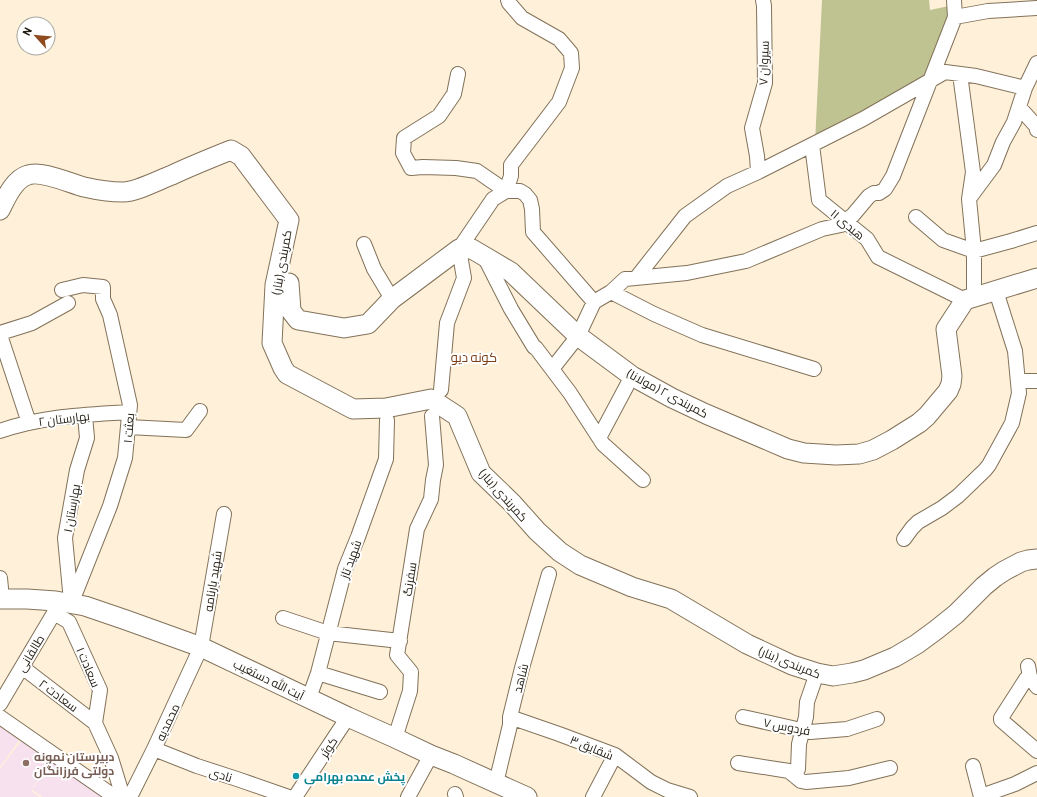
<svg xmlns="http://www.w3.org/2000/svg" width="1037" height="797" viewBox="0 0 1037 797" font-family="Barlow,Cairo,sans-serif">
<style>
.education{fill:#f7e1ef}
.forest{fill:#bfc391}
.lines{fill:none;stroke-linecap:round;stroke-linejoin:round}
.street-casing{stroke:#827259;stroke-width:16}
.secondary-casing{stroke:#827259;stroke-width:21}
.street{stroke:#fff;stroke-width:14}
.secondary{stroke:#fff;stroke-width:19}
.education-dot{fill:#8d6e63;stroke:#fff;stroke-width:1.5}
.culture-dot{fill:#0f9aa8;stroke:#fff;stroke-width:1.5}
.labels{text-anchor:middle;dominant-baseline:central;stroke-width:4;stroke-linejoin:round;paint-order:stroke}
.street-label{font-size:12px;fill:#231d13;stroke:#fff}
.education-label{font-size:12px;font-weight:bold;fill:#785e54;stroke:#fff;text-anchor:start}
.culture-label{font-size:12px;font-weight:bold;fill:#0d838f;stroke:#fff;text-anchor:start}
.neighbourhood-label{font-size:13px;fill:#7a3d14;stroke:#fff}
</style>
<rect width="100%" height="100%" fill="#fff0da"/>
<path class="education" d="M 0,721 L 22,736 L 0,767 Z
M 24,737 L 52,757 L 31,791 L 40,797 L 0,797 L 0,769 Z
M 53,759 L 106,797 L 43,797 L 32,790 Z"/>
<path class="forest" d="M 822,0 L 929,0 L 930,10 L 949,6 L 950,19 L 924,84 L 815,143 Z"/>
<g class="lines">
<defs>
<path id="street" d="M 955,17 L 988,11 L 1037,8
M 458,74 L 454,94 L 439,116 L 404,138 L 403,153 L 411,168 L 423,167 L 456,168 L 477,171 L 506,191 L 520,191 L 525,194 L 530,200 L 532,209 L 533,232 L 594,302
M 960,74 L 973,172 L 969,199 L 974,251 L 974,297
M 1019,107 L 1036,126 L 1037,130
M 812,145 L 819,200 L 867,239 L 878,257 L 965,300
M 758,172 L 757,156 L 752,128 L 765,83 L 764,6 L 763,0
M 971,196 L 994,165 L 1003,142 L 1014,122 L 1025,88 L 1037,63
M 916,217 L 943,240 L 974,251 L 1011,241 L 1037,233
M 364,244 L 374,269 L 392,299
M 484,256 L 511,309 L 534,347 L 536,348 L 570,393 L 603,444 L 643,480
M 637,277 L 685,216 L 727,186 L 758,172 L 863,119 L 945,72 L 976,76 L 1025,88
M 62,290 L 83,285 L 103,287 L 103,299 L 110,315 L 130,405 L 125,458 L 110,506 L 71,604
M 611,292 L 654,314 L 702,335 L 814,369
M 0,333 L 32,323 L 68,303
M 0,335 L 29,423
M 552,369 L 578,336 L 594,302 L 611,292 L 625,279 L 687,273 L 746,261 L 822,229 L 841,225 L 853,215 L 869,196 L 874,193 L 879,193 L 885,189 L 893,176 L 955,17 L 954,0
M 1018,381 L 1037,381
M 441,390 L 447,323 L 464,278 L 459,249 L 493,199 L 506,191 L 511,176 L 511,165 L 559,102 L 572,68 L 571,53 L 559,39 L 522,18 L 509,3 L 508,0
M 128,427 L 186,430 L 200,411
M 0,431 C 42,416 85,415 129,412
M 599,438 L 632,376
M 904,539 L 912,528 L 918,522 L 942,508 L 958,496 L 985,470 L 989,465 L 1012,423 L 1019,393 L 1015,351 L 996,291
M 0,578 L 2,599
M 71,601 L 65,538 L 77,470 L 87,438 L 85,415
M 54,613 L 69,622 L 100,690 L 95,723 L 111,758 L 123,797
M 283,618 L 328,633 L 400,641
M 1028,666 L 1030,677 L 1037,687
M 22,667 L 95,723
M 318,673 L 380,692
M 1030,677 L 1026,679 L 1001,718 L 1001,720 L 1037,751
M 309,698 L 318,673 L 345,569 L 358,537 L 386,459 L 387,420
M 0,704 L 54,613 L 55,605
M 0,717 L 115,797
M 510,717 L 559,734 L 615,755 L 651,782 L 667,790 L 690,797
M 743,717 L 810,732 L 847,729 L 877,719
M 395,738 L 410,691 L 411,672 L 397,655 L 417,529 L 431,499 L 433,480 L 436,465 L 432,416
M 154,749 L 197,766 L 237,779 L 289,797
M 738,763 L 789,771 L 801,781 L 806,782 L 849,778 L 890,768
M 973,766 L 981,797
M 795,776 L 798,769 L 799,744 L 806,717 L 807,702 L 817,673
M 496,783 L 510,725 L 510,717 L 522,668 L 549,574
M 455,794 L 456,797
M 981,796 L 1015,784 L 1037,773
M 130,797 L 154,749 L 201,647 L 224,514
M 295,797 L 348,717
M 408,797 L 431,755
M 593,797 L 615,755"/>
<path id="secondary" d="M 0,210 C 6,198 14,179 28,175 C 41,170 69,183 84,187 C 97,190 109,192 123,192 C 136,192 159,180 172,175 C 191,166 211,158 231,150 L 241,156 L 289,220 L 275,285 L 272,343 L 283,368 L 287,374 L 353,409 L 386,408 L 431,399 L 457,416 L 481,473 L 512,503 L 537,531 L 560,552 L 580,565 L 632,587 L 671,599 L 747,644 L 792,665 L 817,673 L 833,676 L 852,673 L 864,670 L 895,657 L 917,644 L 936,630 L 956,614 L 984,586 L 995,577 L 1004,571 L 1021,562 L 1028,560 L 1037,559
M 275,285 L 289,283 L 291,311 L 298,320 L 344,328 L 368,324 L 392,299 L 459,249 L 472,249 L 511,272 L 578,336 L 632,376 L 672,398 L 706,414 L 788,449 L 804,453 L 836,455 L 859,454 L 873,450 L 892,440 L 919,423 L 927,416 L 948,391 L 951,384 L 952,376 L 946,329 L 965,300 L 1037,278
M 0,599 L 27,599 L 56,601 L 85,606 L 126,620 L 201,647 L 348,717 L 395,738 L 431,755 L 454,764 L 527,797"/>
</defs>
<use href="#street" class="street-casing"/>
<use href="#secondary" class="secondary-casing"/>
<use href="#street" class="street"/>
<use href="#secondary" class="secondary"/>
</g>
<circle class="education-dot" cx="26" cy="763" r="4"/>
<circle class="culture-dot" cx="296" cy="776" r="4"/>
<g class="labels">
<g class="street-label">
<text transform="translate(763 63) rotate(-88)">سیروان ۷</text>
<text transform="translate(848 224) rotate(40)">هیدی ۱۱</text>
<text transform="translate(281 262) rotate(-80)">کمربندی (بنار)</text>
<text transform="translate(668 393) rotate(28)">کمربندی ۲ (مولانا)</text>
<text transform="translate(64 418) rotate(-7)">بهارستان ۲</text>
<text transform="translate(128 428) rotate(-85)">بعثت ۱</text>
<text transform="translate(504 495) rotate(48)">کمربندی (بنار)</text>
<text transform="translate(71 508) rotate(-80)">بهارستان ۱</text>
<text transform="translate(350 559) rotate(-70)">شهید تاز</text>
<text transform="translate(409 579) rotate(-81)">سفرنگ</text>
<text transform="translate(212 581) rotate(-81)">شهید بارنامه</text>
<text transform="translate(30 653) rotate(-59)">طالقانی</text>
<text transform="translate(790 662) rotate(22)">کمربندی (بنار)</text>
<text transform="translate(89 667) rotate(67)">سعادت ۱</text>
<text transform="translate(520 678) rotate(-76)">شاهد</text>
<text transform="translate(269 679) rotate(26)">آیت الله دستغیب</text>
<text transform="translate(59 695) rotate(37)">سعادت ۲</text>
<text transform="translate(167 722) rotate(-65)">محمدیه</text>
<text transform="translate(787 726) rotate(11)">فردوس ۷</text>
<text transform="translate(328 747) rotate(-57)">کوثر</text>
<text transform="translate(592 747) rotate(22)">شقایق ۳</text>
<text transform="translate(221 774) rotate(17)">نادی</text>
</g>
<g class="education-label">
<text x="34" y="756">دبیرستان نمونه<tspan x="34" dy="14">دولتی فرزانگان</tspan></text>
</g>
<g class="culture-label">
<text x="304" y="776">پخش عمده بهرامی</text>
</g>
<g class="neighbourhood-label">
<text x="474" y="357">کونه دیو</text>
</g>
</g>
<g transform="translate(36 36) rotate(297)"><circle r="19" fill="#ffffff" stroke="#a7a5a1"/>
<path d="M0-3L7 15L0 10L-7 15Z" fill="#8f4b1f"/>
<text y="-6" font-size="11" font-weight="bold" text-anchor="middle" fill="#231d13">N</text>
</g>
</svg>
